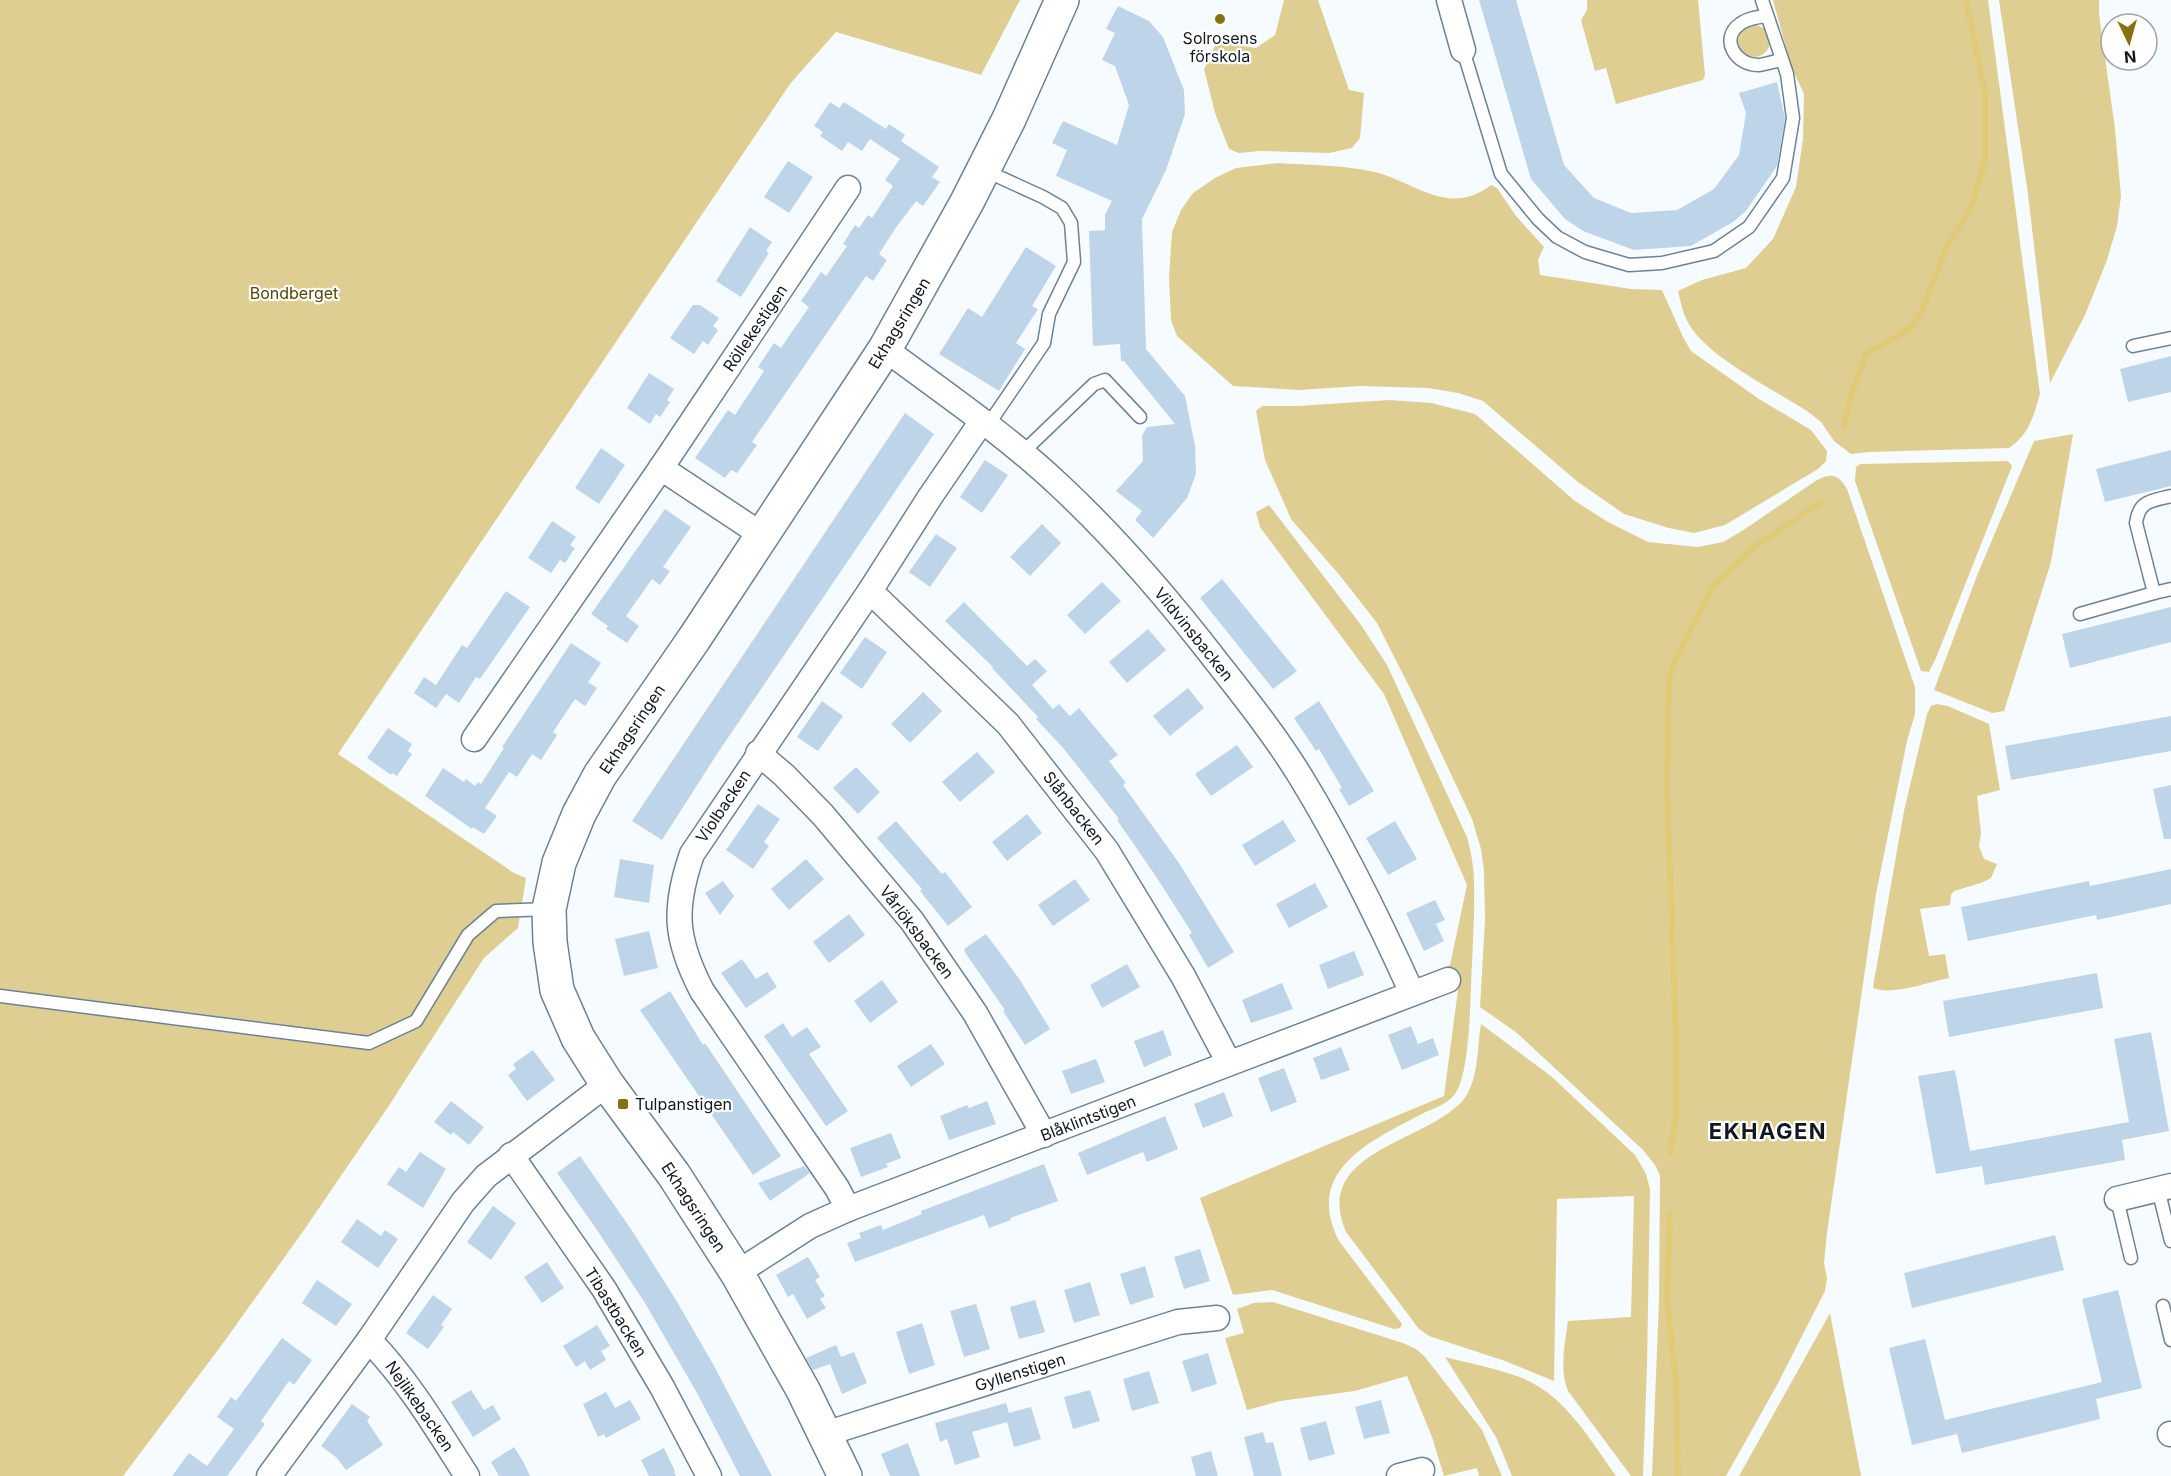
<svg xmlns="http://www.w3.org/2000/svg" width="2171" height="1476" font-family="Inter,sans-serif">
  <rect width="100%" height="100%" fill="#f6fbff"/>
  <g fill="#dfce91">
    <path d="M0,0H1020L981,75L836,32L790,84L338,754L514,873L526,878L518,928L484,958L388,1107L304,1230L221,1346L123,1476H0Z"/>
    <path d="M1284,0H1318L1349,90L1364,93L1360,138L1352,148L1329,153L1260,151L1239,153L1229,149L1215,113L1204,69L1216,44H1232L1256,48L1275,35Z"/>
    <path d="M1587,0H1698L1705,75L1703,80L1616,104L1606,68L1595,71L1581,20L1587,10Z"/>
    <path d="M1773,0H1988L2040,394C2034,415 2029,435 2009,448L1869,452L1851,454L1834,441L1821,422L1807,411C1774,390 1710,358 1690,326C1683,315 1681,303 1678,291L1702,280L1746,268L1773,239L1796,187L1803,139L1804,94L1791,66Z"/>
    <path d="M1999,0H2099V14L2115,129L2121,196L2117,226L2107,260L2085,315L2050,383L2028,194Z"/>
    <circle cx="1754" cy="41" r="16"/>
    <path d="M1278,163C1308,165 1340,165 1370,171C1413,179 1447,219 1491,185L1497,188L1516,216L1544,247L1538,260L1540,275L1631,289L1662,290L1683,337L1691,351L1759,399L1811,430L1827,451L1826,461L1818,469L1725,525L1694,533L1669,528L1624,514L1578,482L1483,401L1458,393L1428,388L1360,386L1299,390L1233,386L1177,336L1171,320L1169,278L1172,232L1181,210L1193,193L1215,178L1236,168Z"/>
    <path d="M1390,400L1431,403L1475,414L1575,501L1608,522L1648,542L1698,547L1723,542L1742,531L1817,480C1832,473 1838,474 1847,489L1915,687V714L1907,741L1876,894L1827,1233L1824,1263L1827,1278L1825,1291L1777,1385L1726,1476H1652L1659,1299L1660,1176L1655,1165L1643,1150L1517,1033L1480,1007L1485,920L1484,871L1481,849L1472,819L1420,708L1377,623L1341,577L1291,519L1265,460L1256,411L1262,406H1298Z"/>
    <path d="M2073,434L2051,562L2004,711L1992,713L1934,690L1978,573L2034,441Z"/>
    <path d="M2008,461L2012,466L1936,658L1929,672L1921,671L1855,481L1856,467L1860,464Z"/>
    <path d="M1269,505L1361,625L1387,665L1467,837C1471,852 1474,867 1474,882C1475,909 1473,937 1472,964C1470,994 1471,1072 1455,1094C1446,1106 1432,1108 1420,1115C1368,1142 1304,1172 1339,1241L1402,1324L1400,1328L1394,1329L1272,1290L1233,1295L1200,1198L1444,1096L1458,990L1447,966L1450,965L1467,885L1384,694L1260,527L1256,512Z"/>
    <path d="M1937,704L1948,706L1989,724L2000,790L1977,796L1981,833L1979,846L1984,859L1997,864L1991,878L1981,883L1954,891L1951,895L1950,905L1920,909L1929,956L1945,954L1949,978C1929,982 1891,996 1873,988L1874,981L1904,811L1927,714L1931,706Z"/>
    <path d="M1481,1024L1552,1077L1635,1155L1646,1174L1650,1189L1647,1366L1643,1476H1631L1568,1391C1559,1369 1565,1344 1568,1321L1631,1317L1634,1196L1557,1199L1554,1381L1505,1361L1429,1336L1419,1329L1346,1232C1311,1150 1428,1143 1464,1099C1479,1080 1477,1047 1481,1024Z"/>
    <path d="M1273,1302L1403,1343L1416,1349L1425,1357L1482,1430L1502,1476H1479L1477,1468L1444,1476L1432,1437L1407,1376L1355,1391L1280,1401L1247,1410L1225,1338L1244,1333L1237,1309L1254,1303Z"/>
    <path d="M1830,1313L1861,1476H1739Z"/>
    <path d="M1445,1357C1469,1363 1494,1368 1517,1376C1563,1392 1589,1438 1616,1476H1512L1496,1437Z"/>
  </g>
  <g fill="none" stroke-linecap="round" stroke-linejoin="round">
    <g stroke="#e0ca77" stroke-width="6">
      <path d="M1844,427L1852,393L1866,354L1912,327L1923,308L1947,246L1971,208L1985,161V92L1966,0"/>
      <path d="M1670,1153L1676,1116V1036L1667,789L1669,679L1676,658L1712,587L1752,549L1822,502"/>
      <path d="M1670,1213L1667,1299L1676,1382L1678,1476"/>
    </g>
  </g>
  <g fill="#bed5e9">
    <path d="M1479,0H1516L1564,165L1594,198L1631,213L1677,210L1714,189L1739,155L1746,113L1739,93L1777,82L1785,118L1777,166L1746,211L1733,222L1691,246L1634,250L1583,231L1565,219L1531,179Z"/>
    <path d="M1118,6L1149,21L1163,37L1184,90L1185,114L1166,170L1142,219L1146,349L1185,396L1196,451L1195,449L1196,474L1187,498L1153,538L1135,520L1142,511L1116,491L1143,461L1142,436L1147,427L1175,424L1124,361H1121L1120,344L1093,346L1089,231L1105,230V215L1112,201L1056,176L1067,150L1052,143L1063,121L1117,145L1129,105L1115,66L1102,60L1115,33L1106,29Z"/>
    <path d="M830,102L839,108L844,102L886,129L889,124L905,135L901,141L939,167L932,177L940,182L923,206L916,201L895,229L879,254L887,260L873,281L866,276L752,442L757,445L737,473L731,470L725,478L695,458L728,410L735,415L764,371L758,367L774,343L781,348L809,307L801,301L821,272L826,276L847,246L843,244L855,225L859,228L868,215L872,218L893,186L885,180L900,159L870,139L862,151L848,142L842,151L820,136L823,132L814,126Z"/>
    <path d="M788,161L813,177L789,213L764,197Z"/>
    <path d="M750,227L772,242L766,251L769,253L741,297L716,281Z"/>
    <path d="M1026,247L1056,266L1032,306L1038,309L1016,343L1025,349L999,391L939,354L968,308L982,317Z"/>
    <path d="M693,305H700L719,318L713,326L718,330L708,345L703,341L694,354L670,338Z"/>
    <path d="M2171,356V392L2128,402L2120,369Z"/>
    <path d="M649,373L674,389L667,400L670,402L660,417L656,414L650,424L627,408Z"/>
    <path d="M905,413L934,434L717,754L662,840L632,821Z"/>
    <path d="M601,448L625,465L599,504L575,488Z"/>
    <path d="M2171,450V486L2105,502L2096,469Z"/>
    <path d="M985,460L1008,475L982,513L960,497Z"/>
    <path d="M665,509L691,527L663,567L670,571L660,585L652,579L626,616L639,626L627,643L606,629L608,626L591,614Z"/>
    <path d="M552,521L576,537L570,545L575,548L565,563L560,560L551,573L528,558Z"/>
    <path d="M1042,524L1061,543L1030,576L1010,557Z"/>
    <path d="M936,534L957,548L930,587L909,572Z"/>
    <path d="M1222,579L1297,671L1273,689L1200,598Z"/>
    <path d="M1102,582L1121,601L1085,634L1067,615Z"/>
    <path d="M506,591L530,607L480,679L476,677L459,703L446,694L436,708L414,693L424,677L436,685L462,645L467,648Z"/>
    <path d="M964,602L1027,666L1035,659L1047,671L1032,685L1053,709L1059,704L1070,716L1079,708L1118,755L1109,761L1126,783L1123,785L1179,863L1234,952L1208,968L1189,935L1192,933L1157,878L1117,820L1119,819L1064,749L1036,719L1038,717L992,668L993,667L945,621Z"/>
    <path d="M2171,607V642L2070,668L2062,634Z"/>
    <path d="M1148,629L1166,650L1127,683L1109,662Z"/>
    <path d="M865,637L887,652L862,689L840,673Z"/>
    <path d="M571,643L601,663L588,682L597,688L585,706L575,699L553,732L557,735L541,760L532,754L517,777L509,772L485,808L497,816L484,834L473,827L472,829L425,796L443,768L464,782L466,779L475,786L478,782L481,784L504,748L502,747Z"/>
    <path d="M1188,688L1204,708L1170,736L1153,716Z"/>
    <path d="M923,692L942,711L910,743L891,724Z"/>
    <path d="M822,701L843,716L818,751L797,737Z"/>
    <path d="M1319,701L1374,791L1349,806L1339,789L1342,788L1319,749L1316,751L1294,718Z"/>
    <path d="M2171,716V751L2011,780L2005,746Z"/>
    <path d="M388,728L412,744L408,751L412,754L397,776L392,773L391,775L367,758Z"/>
    <path d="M1237,745L1253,767L1211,796L1195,774Z"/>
    <path d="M977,752L995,772L960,802L942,782Z"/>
    <path d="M856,767L880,792L858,814L833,788Z"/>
    <path d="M2171,785V839H2164L2153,789Z"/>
    <path d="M758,804L780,819L764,842L769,846L753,869L726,850Z"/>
    <path d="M1027,814L1042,833L1007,861L992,842Z"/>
    <path d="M1283,820L1296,841L1255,866L1242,845Z"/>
    <path d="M896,821L942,874L945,872L972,907L948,926L920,891L922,889L877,838Z"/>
    <path d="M1395,821L1417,859L1388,875L1366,838Z"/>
    <path d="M620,859L654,865L649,903L614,897Z"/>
    <path d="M806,859L824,879L789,910L771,889Z"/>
    <path d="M2171,869V904L2097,920L2096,915L1968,941L1961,907L2089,881L2090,886Z"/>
    <path d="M1075,879L1090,900L1053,926L1038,905Z"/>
    <path d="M723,881L734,896L720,915L705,893Z"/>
    <path d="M1315,883L1328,907L1289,928L1276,904Z"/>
    <path d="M1435,900L1445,920L1436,924L1444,941L1424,951L1406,913Z"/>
    <path d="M849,914L865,935L829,963L813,942Z"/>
    <path d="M649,931L658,968L624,976L615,939Z"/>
    <path d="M986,934L1020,980L1050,1029L1025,1045L1003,1011L1005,1010L966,954L964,949Z"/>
    <path d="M1354,951L1364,975L1328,989L1319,965Z"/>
    <path d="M742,959L756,979L767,972L777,987L746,1008L721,973Z"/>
    <path d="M1127,964L1140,987L1102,1008L1090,985Z"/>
    <path d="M2097,973L2103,1008L1949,1037L1943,1001Z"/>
    <path d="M882,980L898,1002L870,1023L854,1001Z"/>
    <path d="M1282,983L1293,1009L1251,1023L1242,1000Z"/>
    <path d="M670,991L703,1045L705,1043L781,1156L753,1175L640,1010Z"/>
    <path d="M783,1023L792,1037L807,1027L821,1047L809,1054L848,1111L826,1126L764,1036Z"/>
    <path d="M1411,1026L1418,1044L1433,1038L1439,1055L1402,1070L1388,1035Z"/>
    <path d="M1163,1030L1172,1055L1144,1067L1134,1041Z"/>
    <path d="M2151,1032L2169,1131L2122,1140L2125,1160L1985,1185L1982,1166L1936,1174L1918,1076L1955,1070L1970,1151L2129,1122L2114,1039Z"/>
    <path d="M931,1044L945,1064L911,1087L897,1066Z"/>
    <path d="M1341,1047L1350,1070L1321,1080L1313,1058Z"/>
    <path d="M533,1050L555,1080L527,1101L508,1075L516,1069L513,1064Z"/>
    <path d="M1096,1059L1105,1082L1071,1094L1062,1071Z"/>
    <path d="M1284,1068L1297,1102L1271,1112L1258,1078Z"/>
    <path d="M1224,1092L1233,1116L1203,1128L1194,1104Z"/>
    <path d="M451,1101L484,1127L469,1145L453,1132L451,1135L434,1122Z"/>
    <path d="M987,1101L996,1124L949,1140L940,1116L967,1105L969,1108Z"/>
    <path d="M1165,1116L1178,1149L1147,1162L1143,1152L1087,1175L1078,1153Z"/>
    <path d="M891,1133L901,1158L886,1164L888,1167L861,1177L850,1148Z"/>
    <path d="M420,1152L446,1169L423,1208L387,1184L399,1167L406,1172Z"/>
    <path d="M580,1156L631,1229L676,1300L713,1364L772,1476H740L697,1393L645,1303L597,1230L557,1173Z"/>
    <path d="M1044,1164L1058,1201L1010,1218L1011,1220L989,1228L984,1215L855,1262L847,1243L861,1238L859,1233L881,1225L883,1230L922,1214L921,1211Z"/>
    <path d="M804,1166L810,1173L770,1201L758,1183Z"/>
    <path d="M493,1206L516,1223L491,1260L467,1242Z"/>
    <path d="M357,1219L381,1236L385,1230L398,1239L378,1268L341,1242Z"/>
    <path d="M2055,1235L2064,1270L1912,1308L1904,1273Z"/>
    <path d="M1200,1249L1210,1281L1184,1289L1174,1257Z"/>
    <path d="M808,1257L820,1277L815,1280L825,1296L820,1299L826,1308L807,1319L793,1294L788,1297L776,1275Z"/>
    <path d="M547,1262L564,1288L542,1303L524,1277Z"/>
    <path d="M1145,1266L1154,1297L1130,1305L1120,1274Z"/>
    <path d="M317,1280L352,1304L336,1326L302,1303Z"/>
    <path d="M1090,1282L1100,1315L1074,1323L1064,1290Z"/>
    <path d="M2118,1290L2142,1388L2096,1399L2100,1419L1962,1453L1957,1434L1912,1445L1889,1348L1925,1339L1945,1420L2102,1382L2082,1299Z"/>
    <path d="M433,1295L452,1309L441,1325L444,1327L428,1349L406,1333Z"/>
    <path d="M1035,1300L1045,1332L1019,1339L1010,1307Z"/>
    <path d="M976,1304L990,1349L964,1357L950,1311Z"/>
    <path d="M922,1323L935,1365L909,1374L896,1332Z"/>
    <path d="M597,1325L610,1346L601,1351L606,1360L590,1370L585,1361L576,1367L563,1346Z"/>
    <path d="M282,1338L312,1360L294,1385L289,1381L261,1421L265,1424L227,1476H172L189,1453L207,1466L234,1429L217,1417L231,1397L236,1401Z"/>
    <path d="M836,1345L841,1357L854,1352L867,1383L842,1394L830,1364L813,1370L806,1358Z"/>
    <path d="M1208,1353L1217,1384L1192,1392L1182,1361Z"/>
    <path d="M1149,1371L1159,1403L1132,1411L1123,1379Z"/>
    <path d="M471,1390L484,1410L493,1405L501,1419L473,1437L451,1402Z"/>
    <path d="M1090,1390L1100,1421L1073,1429L1064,1397Z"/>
    <path d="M606,1392L615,1408L630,1400L641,1419L606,1438L604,1434L598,1437L583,1404Z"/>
    <path d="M1381,1400L1390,1433L1364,1439L1355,1407Z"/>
    <path d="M1006,1403L1009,1413L1031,1407L1041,1439L1014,1447L1007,1422L972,1432L980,1457L955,1465L947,1439L940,1442L935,1423Z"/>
    <path d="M352,1404L370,1417L367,1421L383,1445L346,1470L337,1458L321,1446Z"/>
    <path d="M1326,1421L1335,1454L1309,1461L1300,1428Z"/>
    <path d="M1263,1432L1266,1443L1273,1442L1282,1476H1254L1244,1437Z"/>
    <path d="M908,1443L920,1476H890L881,1454Z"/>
    <path d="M514,1447L524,1463L530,1476H499L491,1462Z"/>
    <path d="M664,1448L675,1471L674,1472L676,1476H649L641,1460Z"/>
    <path d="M1211,1451L1218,1476H1196L1191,1457Z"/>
  </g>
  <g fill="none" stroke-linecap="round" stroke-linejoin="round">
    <defs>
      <g id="lane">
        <path d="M1767,16C1758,17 1748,18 1740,24C1719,39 1736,66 1759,65C1767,64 1775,61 1782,60"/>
        <path d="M1463,50L1501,174L1538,219L1557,237L1585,252L1629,265L1662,263L1714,251L1749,227L1783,178L1793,118L1787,74L1762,0"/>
        <path d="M986,171L1043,197L1062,208L1071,223L1074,262L1049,314L1044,343L988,425"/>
        <path d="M2133,346L2171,338"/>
        <path d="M1022,453L1094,384L1105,380L1140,417"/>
        <path d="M2171,496C2152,501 2139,500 2136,523L2154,593L2171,589"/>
        <path d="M2080,614L2154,593"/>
        <path d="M0,996L369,1043L416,1021L468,935L496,911L548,909"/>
        <path d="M2158,1189L2171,1241"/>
        <path d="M2117,1199L2131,1258"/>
        <path d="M2163,1306L2171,1340"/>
      </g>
      <g id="street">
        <path d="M1449,0L1463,50"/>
        <path d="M885,349C944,393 1006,435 1060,486C1118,540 1169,600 1217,662C1247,700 1277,738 1302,779C1344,848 1379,920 1412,993"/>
        <path d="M661,468L762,535"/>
        <path d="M870,591L1008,724L1107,851L1183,976L1229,1063"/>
        <path d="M474,739L661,468L848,188"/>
        <path d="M758,753L784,775L823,815L912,921L975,1013L1044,1135"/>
        <path d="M511,1155L604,1289L662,1387L709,1476"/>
        <path d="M2117,1199L2171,1186"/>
        <path d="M848,1209L837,1188L702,991C675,939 673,909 692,854L870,591L930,497L982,421"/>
        <path d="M737,1273L810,1226L848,1209L1448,980"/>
        <path d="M369,1340C408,1380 437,1429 467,1476"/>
        <path d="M825,1434L1178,1322L1217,1318"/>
        <path d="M2170,1434H2171"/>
        <path d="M269,1476L369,1340L463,1202L486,1176L607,1084"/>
        <path d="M1399,1476L1422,1470"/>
      </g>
      <path id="secondary" d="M845,1476L803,1390L737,1273L674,1175L607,1084L578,1038L557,990L550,942L549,909L559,863L579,814L600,775L694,639L885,349L967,202L1009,119L1062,0"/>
    </defs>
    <use href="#lane" stroke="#6d8295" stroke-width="15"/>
    <use href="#street" stroke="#6d8295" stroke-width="27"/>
    <use href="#secondary" stroke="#6d8295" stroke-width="36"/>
    <use href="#lane" stroke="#fff" stroke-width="12"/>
    <use href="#street" stroke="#fff" stroke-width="24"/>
    <use href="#secondary" stroke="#fff" stroke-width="33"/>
  </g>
  <g fill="#867010" stroke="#fff" stroke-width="2">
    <circle cx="1220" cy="19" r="6"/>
    <rect x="617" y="1098" width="12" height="12" rx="3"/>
  </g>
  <g text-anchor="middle" stroke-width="4.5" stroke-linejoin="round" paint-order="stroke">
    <g font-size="16" fill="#111920" stroke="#fff">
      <text x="1220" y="44">Solrosens<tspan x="1220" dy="18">förskola</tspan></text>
      <text x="635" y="1110" text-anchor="start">Tulpanstigen</text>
    </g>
    <g font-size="16" fill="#564702" stroke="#fff">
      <text x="294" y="299">Bondberget</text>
    </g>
    <g font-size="16" fill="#111920" stroke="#fff">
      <text transform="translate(899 323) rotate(-59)" y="6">Ekhagsringen</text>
      <text transform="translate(755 328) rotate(-56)" y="6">Röllekestigen</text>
      <text transform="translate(1194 634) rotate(51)" y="6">Vildvinsbacken</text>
      <text transform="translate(632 729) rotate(-56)" y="6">Ekhagsringen</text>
      <text transform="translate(723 806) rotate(-56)" y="6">Violbacken</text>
      <text transform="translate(1074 808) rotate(52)" y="6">Slånbacken</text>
      <text transform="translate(917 932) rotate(53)" y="6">Vårlöksbacken</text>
      <text transform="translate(1088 1118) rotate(-21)" y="6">Blåklintstigen</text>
      <text transform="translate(694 1207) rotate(57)" y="6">Ekhagsringen</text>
      <text transform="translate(616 1312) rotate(58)" y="6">Tibastbacken</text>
      <text transform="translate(1020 1372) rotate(-17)" y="6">Gyllenstigen</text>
      <text transform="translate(420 1406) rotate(55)" y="6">Nejlikebacken</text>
    </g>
    <g font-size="22" font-weight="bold" letter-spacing="1.5" fill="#111920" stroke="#fff">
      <text x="1768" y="1139">EKHAGEN</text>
    </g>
  </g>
  <g transform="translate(2129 42) rotate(175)"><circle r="28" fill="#ffffff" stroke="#a0a3a6" stroke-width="1.5"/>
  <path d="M0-4.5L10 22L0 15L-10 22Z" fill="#867010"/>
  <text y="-9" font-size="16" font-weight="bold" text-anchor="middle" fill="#111920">N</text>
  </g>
</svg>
